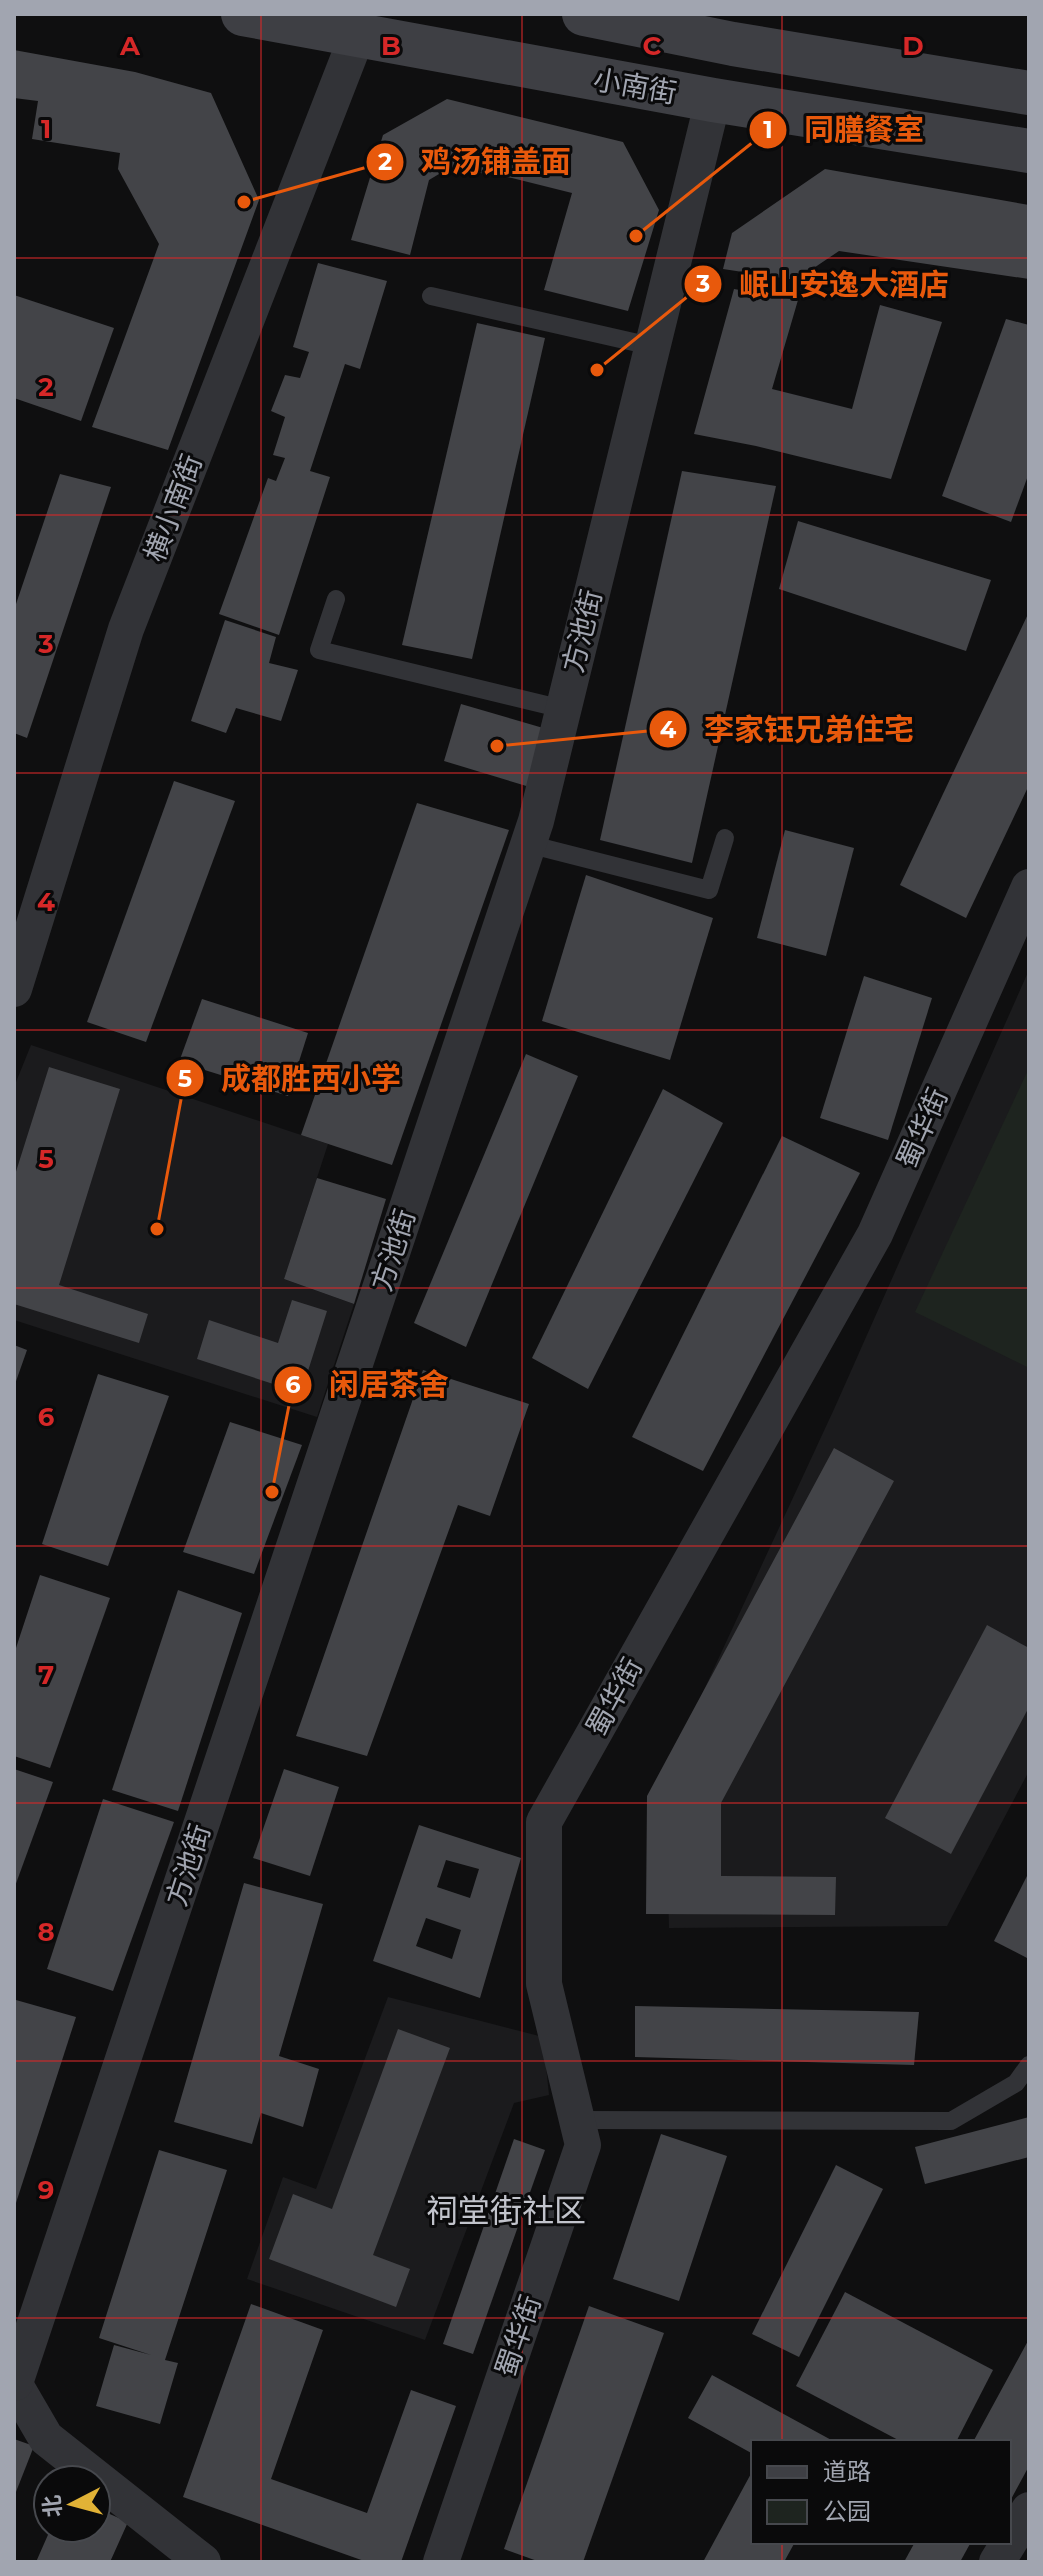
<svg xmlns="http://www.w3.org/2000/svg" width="1043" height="2576" font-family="Montserrat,'Noto Sans SC',sans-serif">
  <rect width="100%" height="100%" fill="#0f0f10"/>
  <g fill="#1b1b1d">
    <path d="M1029,970V1771L947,1926L669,1928L665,1774L835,1407Z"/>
    <path d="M31,1045L328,1144L284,1279L354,1304L317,1417L14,1320V1087Z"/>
    <path d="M388,1997L543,2037L549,2095L514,2103L425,2340L247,2279L283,2177L316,2189Z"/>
  </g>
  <path fill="#1e241f" d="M1029,1068V1368L915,1312Z"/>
  <g fill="#434448" fill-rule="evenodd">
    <path d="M14,50L135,72L211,93L259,200L168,450L92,427L159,244L118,169L120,153L32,139L38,101L14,98Z"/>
    <path d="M447,99L623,142L659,210L628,311L544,290L572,193L512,178L449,168L429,180L410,255L351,240L383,135Z"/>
    <path d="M825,169L1029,205V279L839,251L796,280L723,269L732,233Z"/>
    <path d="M318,263L387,281L360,369L345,364L310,471L330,477L279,635L219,614L268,478L276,481L285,458L273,455L285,417L271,411L285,375L300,378L309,352L293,347Z"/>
    <path d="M734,289L798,300L772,389L852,409L880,305L942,322L891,479L756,446L694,434Z"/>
    <path d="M14,295L114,328L81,421L14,398Z"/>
    <path d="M1006,319L1029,325V473L1011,522L942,496Z"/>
    <path d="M477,323L545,338L472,659L402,645Z"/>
    <path d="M682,471L776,486L692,863L600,840Z"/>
    <path d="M60,474L111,487L27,738L14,733V610Z"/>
    <path d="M798,521L991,580L966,651L779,589Z"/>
    <path d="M1029,612V785L966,918L900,885Z"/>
    <path d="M225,620L276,637L269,663L298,670L281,721L236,708L226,733L191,721Z"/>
    <path d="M461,704L550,730L533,788L444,761Z"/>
    <path d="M174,781L235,801L146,1042L87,1022Z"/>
    <path d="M417,803L509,830L392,1165L301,1135Z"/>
    <path d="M785,830L854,848L826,956L757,938Z"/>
    <path d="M586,875L713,918L670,1060L542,1021Z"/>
    <path d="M864,976L932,998L888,1140L820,1118Z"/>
    <path d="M202,999L308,1033L288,1096L179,1062Z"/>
    <path d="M526,1054L578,1076L466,1347L414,1323Z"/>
    <path d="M49,1067L120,1089L59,1285L148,1314L139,1343L14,1304V1178Z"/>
    <path d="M663,1089L723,1123L588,1389L532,1358Z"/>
    <path d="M782,1136L860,1173L703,1471L632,1437Z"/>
    <path d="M317,1178L386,1199L354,1304L284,1279Z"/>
    <path d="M292,1300L327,1311L301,1393L197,1359L209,1320L278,1343Z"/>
    <path d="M14,1345L27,1350L14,1387Z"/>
    <path d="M423,1370L529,1404L490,1516L458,1505L367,1756L296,1736Z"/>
    <path d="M98,1374L169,1396L108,1566L42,1544Z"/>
    <path d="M230,1422L302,1445L254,1574L183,1552Z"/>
    <path d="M834,1448L894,1481L721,1803V1876L836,1877L835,1915L646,1914L647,1796Z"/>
    <path d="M40,1575L110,1598L50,1768L14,1756V1654Z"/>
    <path d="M178,1590L242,1613L178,1811L112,1790Z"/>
    <path d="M987,1625L1029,1648V1707L951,1854L885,1818Z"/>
    <path d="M14,1769L53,1782L14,1889Z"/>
    <path d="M284,1769L339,1787L310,1876L253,1858Z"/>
    <path d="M103,1799L174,1822L113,1991L47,1969Z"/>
    <path d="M419,1825L521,1858L480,1998L373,1961ZM446,1860L479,1869L470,1898L437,1887ZM426,1918L461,1930L452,1959L416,1946Z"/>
    <path d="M1029,1872V1959L994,1941Z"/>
    <path d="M244,1883L323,1904L279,2056L319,2069L303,2127L261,2113L252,2144L174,2122Z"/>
    <path d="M16,2000L76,2017L15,2206L14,2006Z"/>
    <path d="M635,2006L919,2012L914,2065L635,2057Z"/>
    <path d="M398,2029L450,2048L373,2255L410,2269L396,2307L269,2259L293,2194L332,2209Z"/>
    <path d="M1029,2117V2157L925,2184L915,2147Z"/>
    <path d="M661,2134L727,2156L679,2301L613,2279Z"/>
    <path d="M514,2139L545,2150L473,2354L443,2344Z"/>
    <path d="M159,2150L227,2170L165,2360L178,2363L160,2424L96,2406L114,2345L151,2355L99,2338Z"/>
    <path d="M836,2165L883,2189L799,2357L752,2334Z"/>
    <path d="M845,2292L993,2370L956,2442H902L796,2386Z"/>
    <path d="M251,2304L323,2330L271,2479L367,2513L411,2390L456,2406L401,2562H367L183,2497Z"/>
    <path d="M589,2306L664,2333L583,2562H540L504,2549Z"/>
    <path d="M1029,2339V2466L1009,2503V2442H973Z"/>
    <path d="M712,2375L835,2442H753V2454L688,2418Z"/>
    <path d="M14,2439L34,2446L14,2497Z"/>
    <path d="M753,2470V2542H795L784,2562H703Z"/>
    <path d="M96,2508L128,2522L110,2562H36L51,2528H96Z"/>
    <path d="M915,2542H971L960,2562H904Z"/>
  </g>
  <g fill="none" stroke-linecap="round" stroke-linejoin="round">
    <g stroke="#323337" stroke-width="18">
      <path d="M431,296L651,346"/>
      <path d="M336,599L319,650L563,709"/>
      <path d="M528,844L709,890L725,838"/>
      <path d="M577,2120L951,2121L1016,2083L1029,2065"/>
    </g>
    <g stroke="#323337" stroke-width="36">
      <path d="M14,989L126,629L357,36"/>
      <path d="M14,2383L46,2438L203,2562"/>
      <path d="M15,2383L536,821L713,100"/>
      <path d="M441,2562L583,2145L544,1984V1822L875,1234L1029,887"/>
      <path d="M997,2562L1029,2510"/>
    </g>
    <g stroke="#3e3f44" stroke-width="44">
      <path d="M243,14L713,100L1029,151"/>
      <path d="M584,14L733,44L1029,93"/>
    </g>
  </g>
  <path fill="none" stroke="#d62828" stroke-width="2" stroke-opacity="0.55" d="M261,14V2562M522,14V2562M782,14V2442M14,258H1029M14,515H1029M14,773H1029M14,1030H1029M14,1288H1029M14,1546H1029M14,1803H1029M14,2061H1029M14,2318H1029M782,2542V2562"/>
  <g text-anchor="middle" stroke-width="6" stroke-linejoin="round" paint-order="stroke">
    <g font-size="28" fill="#a1a5b0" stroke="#0a0a0b">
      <text transform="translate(635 86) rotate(10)" y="10">小南街</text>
      <text transform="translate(173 508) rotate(-69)" y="10">横小南街</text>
      <text transform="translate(582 631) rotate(-76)" y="10">方池街</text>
      <text transform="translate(922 1128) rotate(-66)" y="10">蜀华街</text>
      <text transform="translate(393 1250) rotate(-72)" y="10">方池街</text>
      <text transform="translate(614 1697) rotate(-61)" y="10">蜀华街</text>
      <text transform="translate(188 1865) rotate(-72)" y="10">方池街</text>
      <text transform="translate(518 2336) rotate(-71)" y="10">蜀华街</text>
    </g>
    <g font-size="32" fill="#c2c4cc" stroke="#0a0a0b">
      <text x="506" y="2222">祠堂街社区</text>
    </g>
  </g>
  <g font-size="26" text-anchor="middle" font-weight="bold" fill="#d62828" stroke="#0a0a0b" stroke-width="6" stroke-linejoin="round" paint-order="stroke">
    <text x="130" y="55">A</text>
    <text x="391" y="55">B</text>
    <text x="652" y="55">C</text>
    <text x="913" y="55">D</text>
    <text x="46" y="138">1</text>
    <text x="46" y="396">2</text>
    <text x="46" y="653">3</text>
    <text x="46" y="911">4</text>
    <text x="46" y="1168">5</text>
    <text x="46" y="1426">6</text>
    <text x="46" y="1684">7</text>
    <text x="46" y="1941">8</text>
    <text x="46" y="2199">9</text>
  </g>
  <path fill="none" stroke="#e8590c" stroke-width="3" d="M636 236L768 130M244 202L385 162M597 370L703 284M497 746L668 729M157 1229L185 1078M272 1492L293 1385"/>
  <g fill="#e8590c" stroke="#0a0a0b" stroke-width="3">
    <circle cx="636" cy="236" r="8"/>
    <circle cx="244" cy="202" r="8"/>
    <circle cx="597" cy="370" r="8"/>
    <circle cx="497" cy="746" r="8"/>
    <circle cx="157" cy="1229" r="8"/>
    <circle cx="272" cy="1492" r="8"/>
    <circle cx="768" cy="130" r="20"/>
    <circle cx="385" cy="162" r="20"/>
    <circle cx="703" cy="284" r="20"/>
    <circle cx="668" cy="729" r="20"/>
    <circle cx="185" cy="1078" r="20"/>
    <circle cx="293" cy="1385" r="20"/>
  </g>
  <g font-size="24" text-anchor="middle" font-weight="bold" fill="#fff">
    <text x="768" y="138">1</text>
    <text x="385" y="170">2</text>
    <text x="703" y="292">3</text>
    <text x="668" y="738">4</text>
    <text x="185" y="1087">5</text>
    <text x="293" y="1393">6</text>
  </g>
  <g font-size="30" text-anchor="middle" font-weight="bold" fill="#e8590c" stroke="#0a0a0b" stroke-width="6" stroke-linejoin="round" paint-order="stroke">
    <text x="864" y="140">同膳餐室</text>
    <text x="496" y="172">鸡汤铺盖面</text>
    <text x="844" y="295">岷山安逸大酒店</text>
    <text x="809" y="740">李家钰兄弟住宅</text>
    <text x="311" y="1089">成都胜西小学</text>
    <text x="389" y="1395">闲居茶舍</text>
  </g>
  <rect width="1043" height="2576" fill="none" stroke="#a1a5b0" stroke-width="32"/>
  <rect x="751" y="2440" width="260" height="104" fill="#0a0a0b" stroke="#46484d" stroke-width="2"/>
  <rect x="767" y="2466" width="40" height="12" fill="#3e3f44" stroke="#46484d" stroke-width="2"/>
  <text x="823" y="2480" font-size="24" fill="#a1a5b0">道路</text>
  <rect x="767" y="2500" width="40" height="24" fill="#1e241f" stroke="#46484d" stroke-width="2"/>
  <text x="823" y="2520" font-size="24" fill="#a1a5b0">公园</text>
  <g transform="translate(72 2504) rotate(264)"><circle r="38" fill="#0a0a0b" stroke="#46484d" stroke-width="2"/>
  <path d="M0-6L14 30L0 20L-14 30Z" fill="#e1b236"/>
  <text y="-12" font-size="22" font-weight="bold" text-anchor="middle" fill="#a1a5b0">北</text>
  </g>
</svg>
